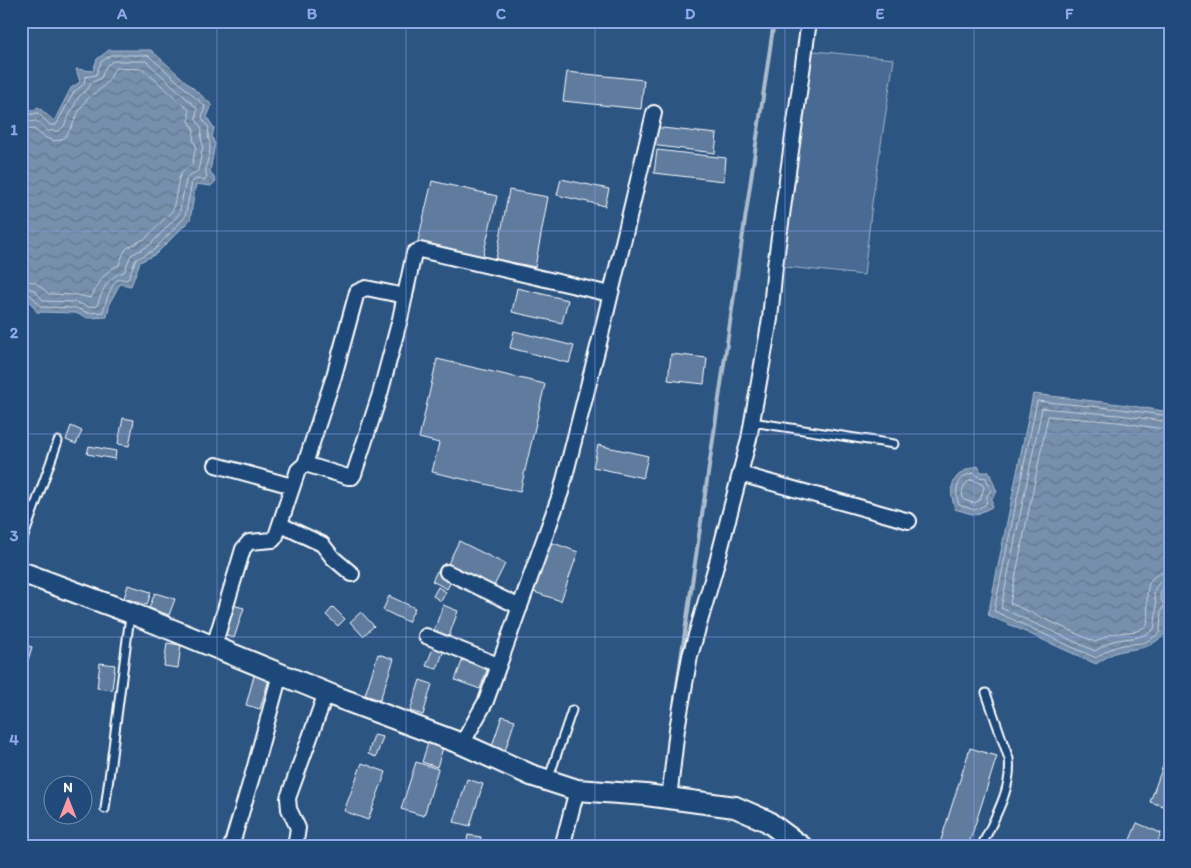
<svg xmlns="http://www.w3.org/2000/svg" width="1191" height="868" font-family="Itim,sans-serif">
  <defs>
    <pattern id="water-waves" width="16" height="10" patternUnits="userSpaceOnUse" patternTransform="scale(1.25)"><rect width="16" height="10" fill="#748fad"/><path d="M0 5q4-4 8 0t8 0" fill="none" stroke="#66788b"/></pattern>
  </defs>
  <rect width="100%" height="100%" fill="#2c5582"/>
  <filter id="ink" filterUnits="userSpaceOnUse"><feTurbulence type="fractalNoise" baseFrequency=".02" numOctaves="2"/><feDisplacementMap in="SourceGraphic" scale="10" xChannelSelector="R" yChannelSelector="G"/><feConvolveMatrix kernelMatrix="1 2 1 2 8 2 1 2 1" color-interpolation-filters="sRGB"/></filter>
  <g filter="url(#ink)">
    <path fill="#486b92" stroke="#a4b5c8" d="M805,50L894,59L872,203L864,275L777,266Z"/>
    <g fill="url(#water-waves)" stroke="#acbcce">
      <path d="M109,50H151L212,105L207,117L214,128L212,137L215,144L210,171L216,181L211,186L196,184L190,220L156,254L140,262L131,286L120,284L110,302L107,317L88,318L75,313L37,312L28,299L21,297V110H33L38,107L54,121L71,88L80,82L76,69L93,71L97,59Z"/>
      <path d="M1033,394L1120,404L1170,412V591H1166L1164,596L1170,608L1166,611V633C1147,651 1141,647 1118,652C1110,654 1103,660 1096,664L988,615Z"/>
      <path d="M978,466L981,472H989L997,492L992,498V507L975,515L955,509C947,485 953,472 978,466Z"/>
    </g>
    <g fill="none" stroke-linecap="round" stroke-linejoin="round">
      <g stroke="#c7d2de" stroke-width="1">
        <path d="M21,116L38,113L50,125H56L74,92L84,84L85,77L96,75L101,62L111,55H148L205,106L202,118L209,128C207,137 209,137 210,145C211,157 203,165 207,178L205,180L196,179L192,182L185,217L154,250L136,259L128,279C125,280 123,279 120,279C111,281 105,305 103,312L88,313L76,308L41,307L31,295L21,292"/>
        <path d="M21,122L37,121L48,131H59L64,126L79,96L88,89L91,83L101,78L106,66L113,61H146L197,108L196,119L202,129L201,138L203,146L198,171L190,175L186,180L179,214L150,245L131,255L124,272C107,277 103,289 97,306L89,307L75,302L44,301L34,290L21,286"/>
        <path d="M21,130L34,129C70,160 69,121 85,102C91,94 102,90 108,81C112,77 111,72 116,68L143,69L189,110V120L194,131L193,139L196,146L192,165L183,171L179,178L173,210L146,238L127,248L123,254L119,265C104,271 98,284 91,298L77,295L49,294L36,283L21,279"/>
        <path d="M1170,416L1120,409L1037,401L994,611L1096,658C1101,655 1107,650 1113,648C1133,640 1141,650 1160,632L1161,611L1164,606L1160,595L1163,588L1170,586"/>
        <path d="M1170,422L1119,415L1042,408L1001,608L1095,651C1101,648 1107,643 1113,641C1128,637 1142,640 1154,629C1155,624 1157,609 1156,605C1155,594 1150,593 1160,582L1170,580"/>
        <path d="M1170,430L1118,422L1048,416L1010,603L1095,642L1111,634L1137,631L1147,626C1151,606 1136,573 1170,572"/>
        <path d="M973,473L979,477L986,478L991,490L987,496L986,504L975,510L959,505C954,491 957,476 973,473Z"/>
        <path d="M971,480L982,484L984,488L980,500L974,503L964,500C960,492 963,484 971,480Z"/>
      </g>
      <path stroke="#acbcce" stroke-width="4" d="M674,707L774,21"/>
    </g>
    <g fill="#5e7c9f" stroke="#fff">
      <path d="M567,72L644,80L641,109L563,101Z"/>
      <path d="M653,127L717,134L715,153L651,145Z"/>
      <path d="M657,150L726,158L724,181L654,173Z"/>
      <path d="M561,179L609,189L605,206L557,195Z"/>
      <path d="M432,181L497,196L482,260L417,245Z"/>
      <path d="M509,190L548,197L535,267L496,259Z"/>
      <path d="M517,288L568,300L562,323L512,312Z"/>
      <path d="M514,331L574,346L569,363L510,348Z"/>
      <path d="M671,354L707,358L704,384L668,380Z"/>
      <path d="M437,359L545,384L520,492L432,472L439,443L419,438Z"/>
      <path d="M123,418L134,420L129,446L118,444Z"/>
      <path d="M71,426L82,431L76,444L66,440Z"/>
      <path d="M598,445L648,456L643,478L593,467Z"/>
      <path d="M89,446L116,451L115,459L87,454Z"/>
      <path d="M459,541L505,564L492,590L446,568Z"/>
      <path d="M548,541L578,552L561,601L531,591Z"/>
      <path d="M437,571L453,578L447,589L432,581Z"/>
      <path d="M128,585L151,592L147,605L124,598Z"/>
      <path d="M438,587L446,592L441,601L433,596Z"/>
      <path d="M155,593L175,599L169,615L149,608Z"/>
      <path d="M389,596L415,608L408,622L383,610Z"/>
      <path d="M229,604L244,608L234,638L220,634Z"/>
      <path d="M443,605L458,611L449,636L434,631Z"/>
      <path d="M333,607L345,619L338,626L326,615Z"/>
      <path d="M361,612L374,626L363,636L350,622Z"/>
      <path d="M167,643L181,645L178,668L164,666Z"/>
      <path d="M435,643L445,647L437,669L426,666Z"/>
      <path d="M21,644L32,647L28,660L21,658Z"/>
      <path d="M378,654L394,659L380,700L365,695Z"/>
      <path d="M464,656L489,665L480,689L455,680Z"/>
      <path d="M100,663L115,665L112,690L97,688Z"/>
      <path d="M255,672L270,676L260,709L246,705Z"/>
      <path d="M420,680L432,684L423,715L410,711Z"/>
      <path d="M502,716L515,720L505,751L492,746Z"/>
      <path d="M374,735L383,737L376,757L368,754Z"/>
      <path d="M428,743L443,748L437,767L422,762Z"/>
      <path d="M970,748L997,756L968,847H952L940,843Z"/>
      <path d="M416,762L438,769L424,816L401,809Z"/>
      <path d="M362,763L386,772L368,820L344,811Z"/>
      <path d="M1163,766L1170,768V808L1150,802Z"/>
      <path d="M21,773L28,774L25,792H21Z"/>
      <path d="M467,779L483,784L470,826L454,822Z"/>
      <path d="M1137,823L1161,833L1156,847H1127Z"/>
      <path d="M468,835L481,837L479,847H466Z"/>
    </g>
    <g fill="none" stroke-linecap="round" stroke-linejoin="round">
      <defs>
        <g id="lane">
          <path d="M752,422L894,444"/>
          <path d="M21,545L58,441"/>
          <path d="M548,780L572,710"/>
          <path d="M105,809L130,616"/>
          <path d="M981,847C993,821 1013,788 1009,759L986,693"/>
        </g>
        <g id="street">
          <path d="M305,464L334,376L357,292L366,288L405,296"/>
          <path d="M216,465L292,486"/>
          <path d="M740,474L909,521"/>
          <path d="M281,525L322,544L333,558L352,574"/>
          <path d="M447,572L520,607"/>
          <path d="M426,636L498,665"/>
          <path d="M214,646L243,549L249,542L273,540L276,536L298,470L305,464L348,477H352L354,474L380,394L400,319L414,253L420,250L610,294"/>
          <path d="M462,744L486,701L561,492L600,339L654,113"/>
          <path d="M669,799L677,729L690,656L716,566L749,439L770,319L775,266L809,21"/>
          <path d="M231,847L254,770L280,674"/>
          <path d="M295,847L298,828L289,809L288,798L326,693"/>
          <path d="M562,847L577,790"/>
        </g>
        <path id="secondary" d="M21,572L131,613L334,696L462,744L531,775L577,790L646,795L735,807L767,821L802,847"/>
      </defs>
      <use href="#lane" stroke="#fff" stroke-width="11"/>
      <use href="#street" stroke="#fff" stroke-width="18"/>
      <use href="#secondary" stroke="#fff" stroke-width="24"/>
      <use href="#lane" stroke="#1f4a7a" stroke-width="7"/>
      <use href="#street" stroke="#1f4a7a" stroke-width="14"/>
      <use href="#secondary" stroke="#1f4a7a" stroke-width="20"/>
    </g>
  </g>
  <path fill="none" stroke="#8ea6ec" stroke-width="1" stroke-opacity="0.55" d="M217,21V847M406,21V847M595,21V847M785,21V847M974,21V847M21,231H1170M21,434H1170M21,637H1170"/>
  <rect width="1191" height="868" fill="none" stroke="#1f4a7a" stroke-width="55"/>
  <g transform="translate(68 800)"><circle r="24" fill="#1f4a7a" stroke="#7992af"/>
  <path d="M0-4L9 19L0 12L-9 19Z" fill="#ff9aa2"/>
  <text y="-8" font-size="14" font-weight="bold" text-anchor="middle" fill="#ffffff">N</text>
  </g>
  <rect x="28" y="28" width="1136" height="812" fill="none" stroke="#8ea6ec" stroke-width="2"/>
  <g font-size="16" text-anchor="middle" font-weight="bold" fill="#8ea6ec">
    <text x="122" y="19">A</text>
    <text x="312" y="19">B</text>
    <text x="501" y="19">C</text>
    <text x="690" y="19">D</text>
    <text x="880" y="19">E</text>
    <text x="1069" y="19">F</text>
    <text x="14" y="135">1</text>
    <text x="14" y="338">2</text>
    <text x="14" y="541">3</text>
    <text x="14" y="745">4</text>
  </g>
</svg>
